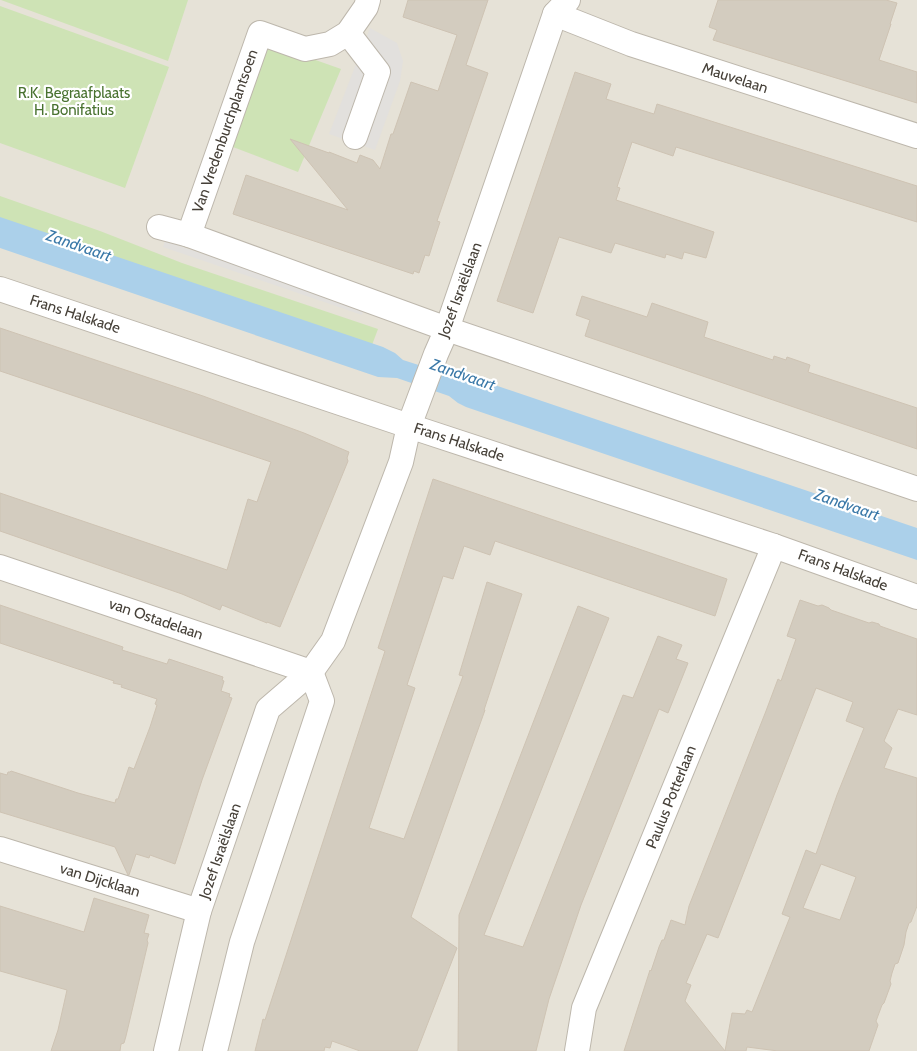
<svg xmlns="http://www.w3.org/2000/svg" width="917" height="1051" font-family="Cabin,sans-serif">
  <rect width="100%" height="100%" fill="#f3f0e9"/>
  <rect fill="#e6e2d7" x="0" y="0" width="917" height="1051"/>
  <g fill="#cee3b5">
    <path d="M1,0H188L168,61Z"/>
    <path d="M0,6L169,67L125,188L0,143Z"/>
    <path d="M276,46L341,69L298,172L233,147L265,50Z"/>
    <path d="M0,196L100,231L182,263L378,329L372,345L0,219Z"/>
  </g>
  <g fill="#e2e0dd">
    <path d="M370,28L397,43L403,61L400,81L375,150L329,134Z"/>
    <path d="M165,241L364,309L362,315L163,247Z"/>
  </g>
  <path fill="#abd0ea" d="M0,217L383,347L395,353L403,360L456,377H465L477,379L917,528V560L466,407L458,403L449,396L397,378L378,377L0,248Z"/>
  <g fill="#d3ccbf" stroke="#cec3b3" fill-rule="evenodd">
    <path d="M408,0H488L466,65L488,73L437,221L440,222L434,240L429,256L425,255L419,273L414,271L413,274L233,214L246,175L348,210L290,139L329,153V152L357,163L360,155L373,160L380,169L391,134H393L411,82L438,91L457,35L403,17Z"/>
    <path d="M718,0H886L897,3L890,24H891L879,60L917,72V103L713,40L717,30L709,27Z"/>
    <path d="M575,72L611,84L606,99L654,114L657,104L917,186V222L676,147L673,156L632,142L617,187L620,188L616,200L714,232L706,258L684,252L682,259L666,254L665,258L615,243L611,253L559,237L533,313L497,301Z"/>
    <path d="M582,296L647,317L652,303L708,322L704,337L773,360L774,356L786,360L787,357L810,365L808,372L917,408V449L585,336L590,320L576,315Z"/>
    <path d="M0,328L203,396L304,433L349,452L347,458L348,461L280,627L267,622V623L222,605L220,610L182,594L0,531V493L227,570L248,499L257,502L271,462L0,371Z"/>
    <path d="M433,479L727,579L715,616L495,541L490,555L464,546L453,579L443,576L407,685L415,688L369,828L404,839L463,676L459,675L487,582L522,594L484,710H485L411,917L457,948L417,1051H360L332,1041L330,1048L325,1047L324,1051H255L263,1019L265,1020L385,651L378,648Z"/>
    <path d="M800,600L818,606L822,605L829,608L831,610L869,623L872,622L879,624L880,626L917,639V715L898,709L884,741L892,748L884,768L917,778V906L911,922L909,923L906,932L904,945L898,963L895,964L892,973L890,981L891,984L884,1003L882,1005L876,1021L878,1025L869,1051H778L747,1047L746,1051H624L650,970L651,971L659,947L662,940H664L671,920L685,925L689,906L766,711L778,679L781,681L796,639L787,636ZM816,688L853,702L846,721L864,728L837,795L816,854L806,850L782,914L790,917L752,1012L747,1010L745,1014L732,1013L725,1051L685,1001L691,985L686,983L707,934L718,938ZM821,864L856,877L840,920L803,908Z"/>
    <path d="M0,605L123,647L122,650L167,664L169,659L223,677L222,680L224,681L221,691L230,694L229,697L232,698L202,780L175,864L150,855L149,858L136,854L129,875H128L115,847L0,812V773L7,775L8,772H10L11,771L78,793L115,803L116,799H118L129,767L134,769L150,727L157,705L155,704L157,699L121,687L122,685L113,683L114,681L0,643Z"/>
    <path d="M578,606L609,618L484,935L523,947L623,695L633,698L658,636L682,645L676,659L688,663L668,713L659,709L581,905L549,999L536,1051H458L459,915Z"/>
    <path d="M94,898L149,915L144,933L149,934L147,940L148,943L126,1036L124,1043L121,1044L120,1051H51L58,1030L67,990L0,971V906L84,932Z"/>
  </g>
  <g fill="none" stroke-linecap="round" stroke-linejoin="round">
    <defs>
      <g id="minor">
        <path d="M555,14L631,44L917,136"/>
        <path d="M348,33L378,72L355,137"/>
        <path d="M159,227L189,235L447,329L917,489"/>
        <path d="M189,235L260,33L305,49L330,44L348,33L366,7L368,0"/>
        <path d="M0,289L409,426L774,546L917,597"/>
        <path d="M0,567L311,672"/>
        <path d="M0,849L199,911"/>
        <path d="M166,1051L199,911L268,709L311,672L333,641L401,462L409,426L436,354L447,329L555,14L568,0"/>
        <path d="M215,1051L242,942L322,701L311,672"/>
        <path d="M577,1051L584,1008L774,546"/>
      </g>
    </defs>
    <use href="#minor" stroke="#bdb7ac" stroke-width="26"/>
    <use href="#minor" stroke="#fff" stroke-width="24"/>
  </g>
  <g text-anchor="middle" stroke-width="4.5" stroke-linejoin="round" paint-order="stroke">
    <g font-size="15" fill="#464038" stroke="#fff">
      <text transform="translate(735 78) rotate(18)" y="5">Mauvelaan</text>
      <text transform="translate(225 131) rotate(-71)" y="5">Van Vredenburchplantsoen</text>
      <text transform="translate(460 290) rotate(-70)" y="5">Jozef Israëlslaan</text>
      <text transform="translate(75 314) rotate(18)" y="5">Frans Halskade</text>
      <text transform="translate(459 442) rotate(18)" y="5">Frans Halskade</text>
      <text transform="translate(843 570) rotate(20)" y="5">Frans Halskade</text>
      <text transform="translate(156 619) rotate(19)" y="5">van Ostadelaan</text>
      <text transform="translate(671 797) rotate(-68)" y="5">Paulus Potterlaan</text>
      <text transform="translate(220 851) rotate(-71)" y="5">Jozef Israëlslaan</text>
      <text transform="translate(100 880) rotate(17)" y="5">van Dijcklaan</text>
    </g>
    <g font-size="15" fill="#497230" stroke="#fff">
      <text x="74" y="98">R.K. Begraafplaats<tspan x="74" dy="17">H. Bonifatius</tspan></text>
    </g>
    <g font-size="16" font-style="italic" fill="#3b79a8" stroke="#fff">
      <text transform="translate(79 245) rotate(19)" y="6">Zandvaart</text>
      <text transform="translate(463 374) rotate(19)" y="6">Zandvaart</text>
      <text transform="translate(847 504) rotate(19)" y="6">Zandvaart</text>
    </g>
  </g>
</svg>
